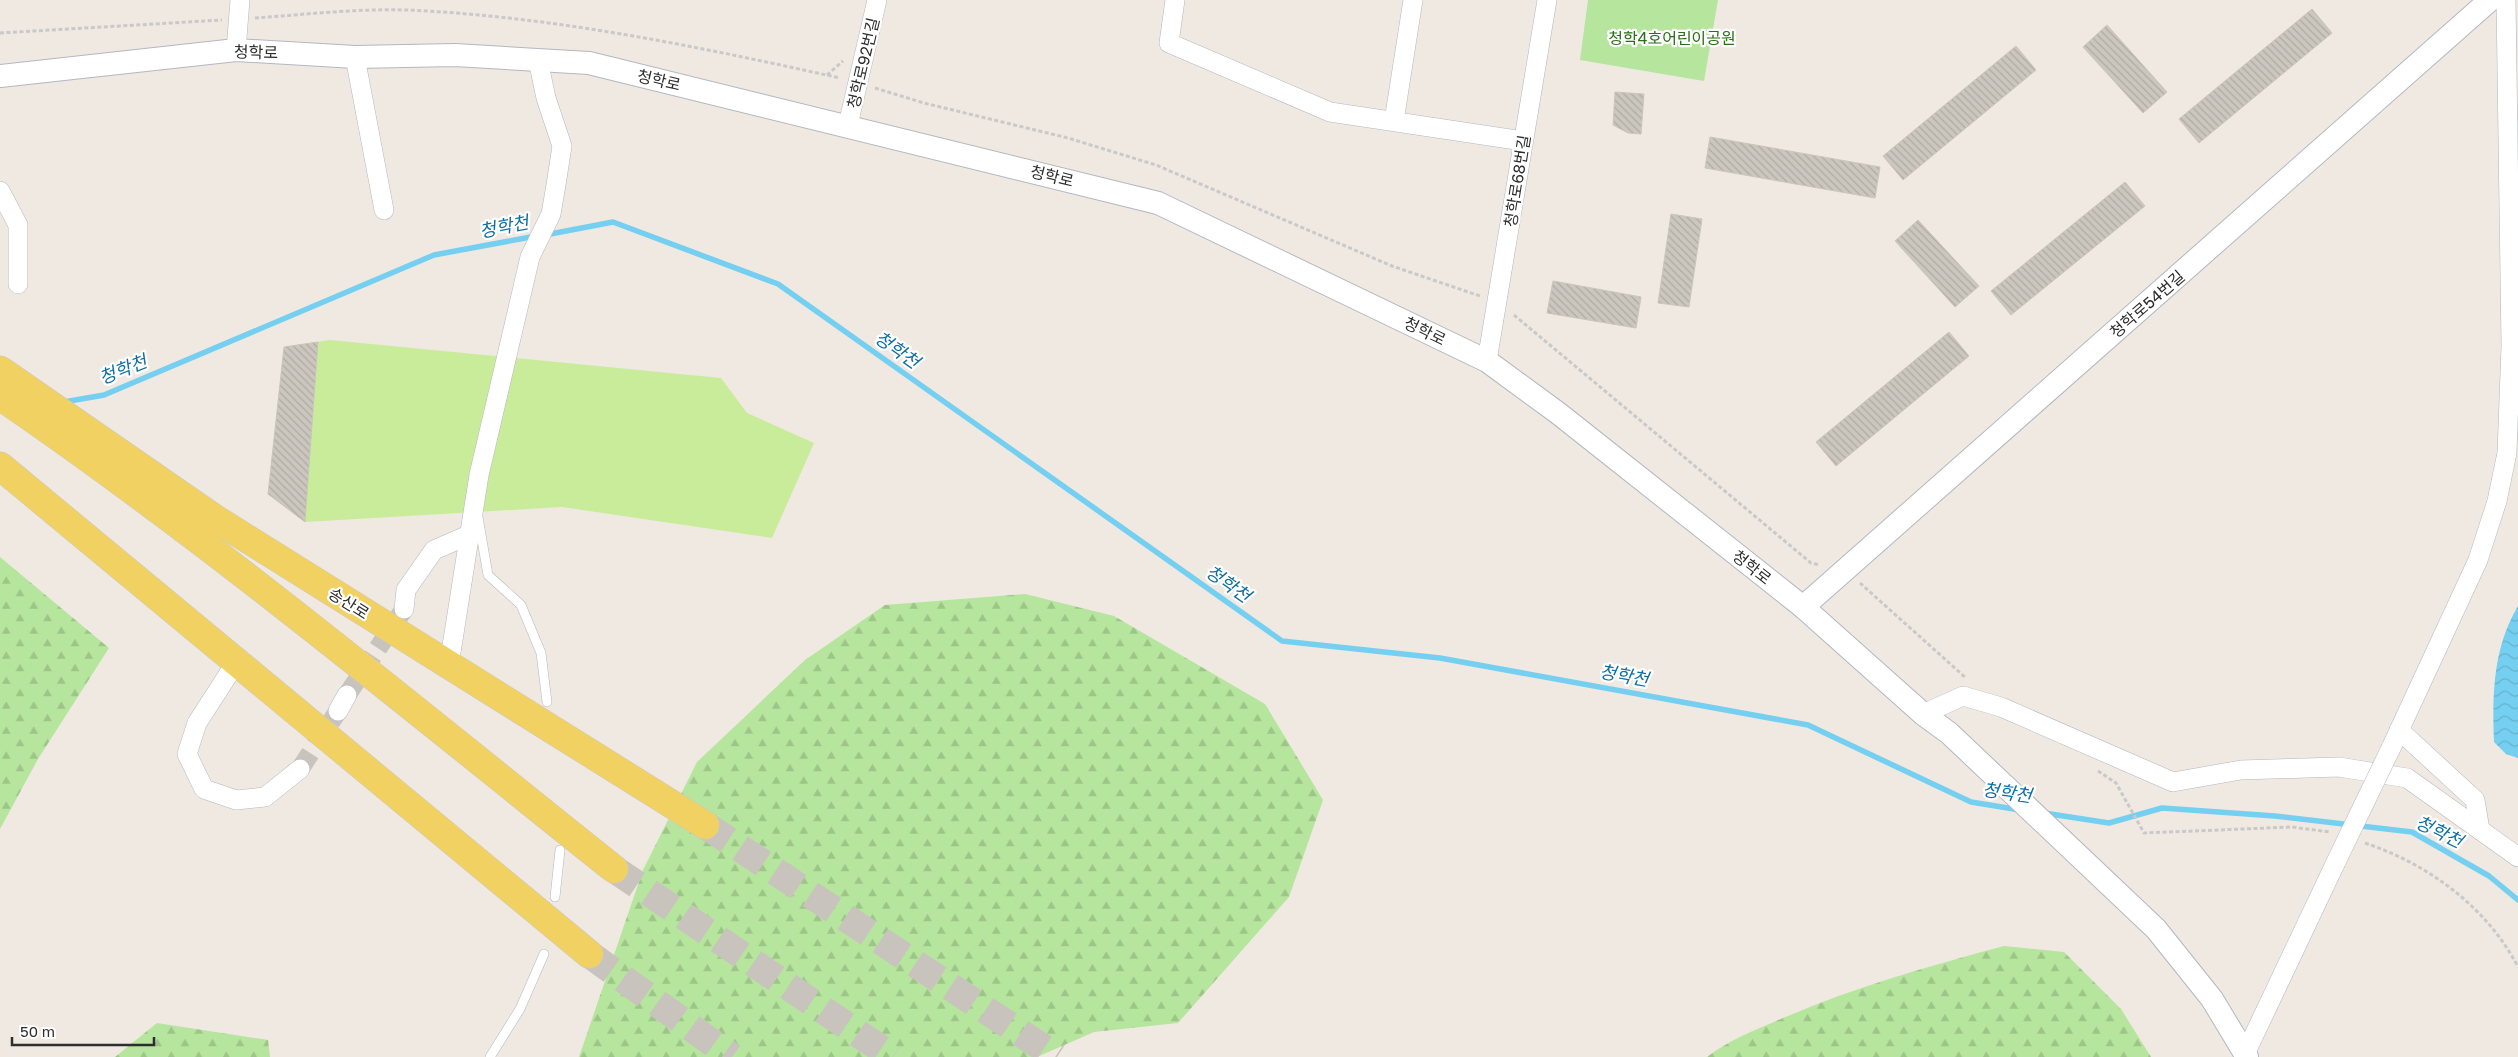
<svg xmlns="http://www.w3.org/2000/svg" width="2518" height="1057" font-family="'Golos Text','Noto Sans KR',sans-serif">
  <defs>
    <pattern id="forest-firs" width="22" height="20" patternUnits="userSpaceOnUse" patternTransform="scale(1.25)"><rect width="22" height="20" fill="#b6e59e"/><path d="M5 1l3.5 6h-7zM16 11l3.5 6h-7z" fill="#9dc588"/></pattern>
    <pattern id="water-waves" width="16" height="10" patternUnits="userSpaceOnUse" patternTransform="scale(1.25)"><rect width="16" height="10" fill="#75cff0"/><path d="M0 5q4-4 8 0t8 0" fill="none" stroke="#66b2ce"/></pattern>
    <pattern id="building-back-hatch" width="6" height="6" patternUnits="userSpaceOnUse" patternTransform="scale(1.25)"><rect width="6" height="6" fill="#cbc7bf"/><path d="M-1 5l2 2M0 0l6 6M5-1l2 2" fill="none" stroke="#afaba4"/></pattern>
  </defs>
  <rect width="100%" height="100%" fill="#efe9e1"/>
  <path fill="#b6e59e" d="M1588,0H1718L1704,81L1580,60Z"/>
  <g fill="url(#forest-firs)">
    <path d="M0,557L109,648L38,759L0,829Z"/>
    <path d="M1025,594L1114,616L1265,704L1323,800L1289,897L1178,1023L1094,1032L1037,1057H579L643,870L697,762L805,660L885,605Z"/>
    <path d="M2004,946L2064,952L2121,1009L2151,1057H1707C1728,1041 1750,1032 1774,1022C1848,989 1926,967 2004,946Z"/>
    <path d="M157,1023L268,1040L270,1057H115Z"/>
  </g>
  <path fill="#c9ec9a" d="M330,340L721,378L747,413L814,443L772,538L562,507L305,522L268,494L284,347Z"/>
  <path fill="url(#water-waves)" d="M2518,606V758L2506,754L2494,742C2492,694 2493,648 2518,606Z"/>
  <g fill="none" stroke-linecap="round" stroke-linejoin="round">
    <g stroke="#75cff0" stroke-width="5.5">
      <path d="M545,235L613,222L778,284L1282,641L1440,658L1808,725L1971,802L2020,810"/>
      <path d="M64,402L104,395L434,255L536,236"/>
      <path d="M2044,813L2109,823L2162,808L2275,816L2412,832L2489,876L2518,900"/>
    </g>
  </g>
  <g fill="url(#building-back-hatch)" stroke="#cbc5ba">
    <path d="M2312,9L2332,33L2199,143L2179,119Z"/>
    <path d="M2107,25L2167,92L2143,113L2083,47Z"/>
    <path d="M2016,46L2036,70L1903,180L1883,156Z"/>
    <path d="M1615,92L1644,94L1641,134L1628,133L1613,125Z"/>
    <path d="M1710,137L1880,167L1875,198L1705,168Z"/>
    <path d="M2125,182L2145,206L2011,315L1991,291Z"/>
    <path d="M1671,214L1702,219L1689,307L1658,303Z"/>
    <path d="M1918,220L1979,286L1955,307L1895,241Z"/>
    <path d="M1553,281L1641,297L1636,328L1547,313Z"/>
    <path d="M1949,332L1969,356L1836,466L1816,442Z"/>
    <path d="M318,342L305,522L268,494L284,347Z"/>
  </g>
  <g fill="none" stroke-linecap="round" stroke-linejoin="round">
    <g stroke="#c8c4bd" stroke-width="19" stroke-dasharray="19 9" stroke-linecap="butt">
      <path d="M347,695L404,609"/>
      <path d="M300,769L338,711"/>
    </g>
    <g stroke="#c8c4bd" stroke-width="28" stroke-dasharray="28 14" stroke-linecap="butt">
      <path d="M705,825L1057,1057"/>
      <path d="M614,869L893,1057"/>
      <path d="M589,954L732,1057"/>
    </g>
    <defs>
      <g id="service">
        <path d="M478,517L488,575L521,605L541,653L547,702"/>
        <path d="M555,897L560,850"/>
        <path d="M490,1057L520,1009L544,954"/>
      </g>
      <g id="minor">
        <path d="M1175,0L1169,43L1330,112L1523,141"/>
        <path d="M236,50L240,0"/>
        <path d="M355,57L384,210"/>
        <path d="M1394,121L1413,0"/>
        <path d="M848,125L877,0"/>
        <path d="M0,191L18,225V284"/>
        <path d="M1487,361L1547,0"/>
        <path d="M404,609L406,590L434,550L471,534"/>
        <path d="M237,661L197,723L187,754L204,789L236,800L265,797L300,769"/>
        <path d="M449,665L479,475L530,257L551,214L556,185L562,146L546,98L538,60"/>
        <path d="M338,711L347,695"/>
        <path d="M1923,714L1963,696L2001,707L2173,782L2241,770L2339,767L2407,778L2518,857"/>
        <path d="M2399,730L2475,800L2480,830"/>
        <path d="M2391,748L2478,560L2497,501L2507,453L2511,346L2506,0"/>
        <path d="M2246,1052L2335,864"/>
      </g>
      <g id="tertiary">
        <path d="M0,76L236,50L355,57L455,55L589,63L1158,203L1487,361L1558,413L1803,607L1923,714L1949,733L2156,929L2212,999L2247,1057"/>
        <path d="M1803,607L2490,0"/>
      </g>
      <g id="primary">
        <path d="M0,370L214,518L705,825"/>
        <path d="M0,396C213,542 412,708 614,869"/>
        <path d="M0,466L589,954"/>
      </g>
    </defs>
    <use href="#service" stroke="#b4b7c1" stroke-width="10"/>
    <use href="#minor" stroke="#b4b7c1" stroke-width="20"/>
    <use href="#tertiary" stroke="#b4b7c1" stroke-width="24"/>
    <use href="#primary" stroke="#c9c9c9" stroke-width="29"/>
    <g stroke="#c9c9c9" stroke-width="3" stroke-dasharray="4 2.5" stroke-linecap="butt">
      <path d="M255,18C311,14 369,7 426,11C566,19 704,48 840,78"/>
      <path d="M0,33L222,20"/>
      <path d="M827,75L843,61"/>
      <path d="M875,88L924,103L1068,138L1156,165L1392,266L1480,296"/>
      <path d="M1514,315L1811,563L1820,565"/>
      <path d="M1860,583L1966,678"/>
      <path d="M2098,771L2116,783L2144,833L2292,827L2330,832"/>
      <path d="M2365,843C2428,864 2487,907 2518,967"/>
    </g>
    <use href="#service" stroke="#fff" stroke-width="9"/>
    <use href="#minor" stroke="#fff" stroke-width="19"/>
    <use href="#tertiary" stroke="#fff" stroke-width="22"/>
    <use href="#primary" stroke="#f2d163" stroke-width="28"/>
    <defs>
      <path id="minor-bridge" d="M2335,864L2391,748"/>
    </defs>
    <use href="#minor-bridge" stroke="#b4b7c1" stroke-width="20" stroke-linecap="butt"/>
    <use href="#minor-bridge" stroke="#fff" stroke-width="19"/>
  </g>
  <g text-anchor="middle" stroke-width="4.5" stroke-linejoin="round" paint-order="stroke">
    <g font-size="16" fill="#2c6e1b" stroke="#fff">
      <text x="1672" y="44">청학4호어린이공원</text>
    </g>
    <g font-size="16" fill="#2e2e2e" stroke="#fff">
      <text transform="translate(256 52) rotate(1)" y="6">청학로</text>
      <text transform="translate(863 63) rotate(-77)" y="6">청학로92번길</text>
      <text transform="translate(659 80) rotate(13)" y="6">청학로</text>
      <text transform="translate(1052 176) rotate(14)" y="6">청학로</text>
      <text transform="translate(1517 181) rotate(-81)" y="6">청학로68번길</text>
      <text transform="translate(2147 304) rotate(-41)" y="6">청학로54번길</text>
      <text transform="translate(1425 331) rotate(26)" y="6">청학로</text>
      <text transform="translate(1752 567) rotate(38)" y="6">청학로</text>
      <text transform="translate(349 603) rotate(32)" y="6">송산로</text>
    </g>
    <g font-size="18" font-style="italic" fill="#0d6fa3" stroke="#fff">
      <text transform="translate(504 227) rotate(-11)" y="6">청학천</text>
      <text transform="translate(897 350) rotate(35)" y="6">청학천</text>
      <text transform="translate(123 370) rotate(-22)" y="6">청학천</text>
      <text transform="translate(1228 584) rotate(35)" y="6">청학천</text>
      <text transform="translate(1624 676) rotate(10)" y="6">청학천</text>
      <text transform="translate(2007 793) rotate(8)" y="6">청학천</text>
      <text transform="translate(2439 832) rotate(26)" y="6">청학천</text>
    </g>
  </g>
  <path d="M12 1037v8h142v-8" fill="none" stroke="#2e2e2e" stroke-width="2.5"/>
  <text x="20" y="1037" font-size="15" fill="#2e2e2e" stroke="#ffffff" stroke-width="4" paint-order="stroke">50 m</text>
</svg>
